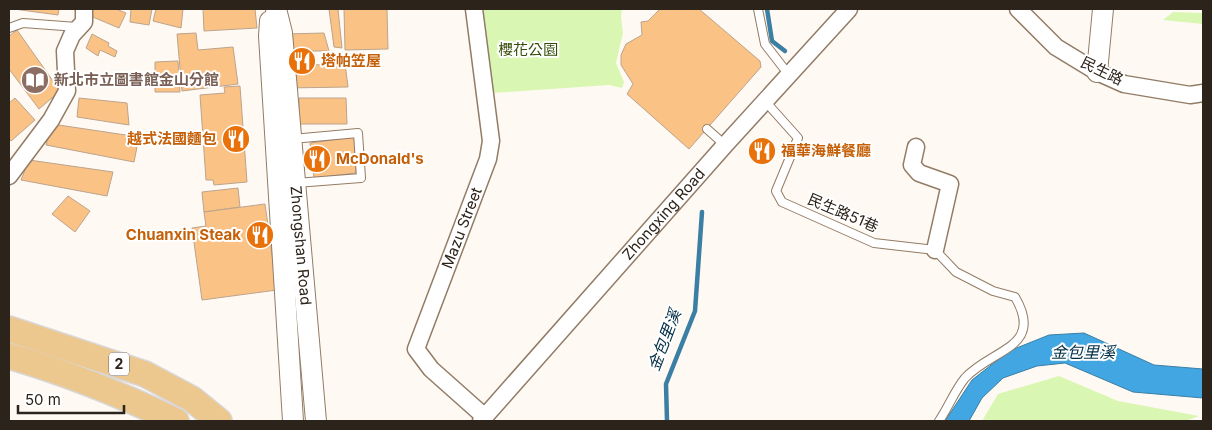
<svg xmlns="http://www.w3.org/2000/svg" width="1212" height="430" font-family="Inter,'Noto Sans TC',sans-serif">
  <rect width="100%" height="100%" fill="#fff9f4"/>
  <g fill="#d9f7b3">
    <path d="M480,9H622L621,17L623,33L616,63L624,82L622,88L609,85L492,93Z"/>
    <path d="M1173,12L1203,13V24L1163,20Z"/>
    <path d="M1059,376L1118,401L1199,416L1186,421H982L998,394Z"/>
  </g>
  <path fill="#41a6e1" stroke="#3b7fa5" d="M1084,333L1154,365L1203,369V398L1133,392L1065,363L1037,366L1003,378L982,398L969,421H945L972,380L1009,351L1049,335Z"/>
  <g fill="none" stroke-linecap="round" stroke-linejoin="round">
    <g stroke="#3b7fa5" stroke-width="4.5">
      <path d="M767,9L772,41L785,51"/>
      <path d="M667,421L666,384L695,311L702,212"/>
    </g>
  </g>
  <g fill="#fbc285" stroke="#bca48c">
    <path d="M14,9H59L58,15Z"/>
    <path d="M89,9H116L126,13L119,28L88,15Z"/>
    <path d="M131,9H152L149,25L130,22Z"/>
    <path d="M156,9H183L181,28L153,21Z"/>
    <path d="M203,9H255L257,28L204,31Z"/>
    <path d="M329,9H338L342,48L334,47Z"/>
    <path d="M344,9H387L388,49L345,50Z"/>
    <path d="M660,9H699L760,61L761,67L689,149L627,94L633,84L621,65V55L626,44L642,35L641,22L648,21Z"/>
    <path d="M17,30L60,91L39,109L9,69V36Z"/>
    <path d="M196,33L198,50L233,47L238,84L182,91L177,34Z"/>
    <path d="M324,33L329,51H284L286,34Z"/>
    <path d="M92,34L109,43L108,46L117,51L115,57L100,50L98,56L86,48Z"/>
    <path d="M178,61L180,92H155V62Z"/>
    <path d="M345,63L348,87L287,88L285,67Z"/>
    <path d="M240,86L247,182L214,185L213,180H206L200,95L225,93L224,87Z"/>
    <path d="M15,98L35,120L11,141L9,139V103Z"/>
    <path d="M79,98L127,103L129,125L77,117Z"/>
    <path d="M299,98H346L347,124H299Z"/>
    <path d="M52,124L139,137L134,162L46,145Z"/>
    <path d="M354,137L356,173L314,178L310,143Z"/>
    <path d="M29,160L113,172L107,196L21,180Z"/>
    <path d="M238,188L240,207L204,212L202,192Z"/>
    <path d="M68,196L90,211L75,232L52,214Z"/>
    <path d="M265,204L277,290L202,300L192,228L206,226L204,212Z"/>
  </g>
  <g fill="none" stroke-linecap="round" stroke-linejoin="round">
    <defs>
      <g id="service">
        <path d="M758,9L765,44L789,75"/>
        <path d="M9,28L23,23L77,27"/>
        <path d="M765,101L798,138L776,191L782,202L874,243L935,250L956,272L993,291L1015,297C1045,348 991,349 965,378C955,390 948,408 939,421"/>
        <path d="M707,129L725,145"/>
        <path d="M292,139L358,133L361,178L296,183"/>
      </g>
      <g id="minor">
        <path d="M474,9L491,141L488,159L416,349L431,369L485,417"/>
        <path d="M1018,9L1056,47L1097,72L1124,84L1190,95L1203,93"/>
        <path d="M916,147L912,165L919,173L950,184L935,250"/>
        <path d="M9,176L51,120L67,91L65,51L72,35L84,22V9"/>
        <path id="s1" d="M481,421L725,145L849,9"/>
      </g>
      <g id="tertiary">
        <path id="s2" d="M276,9L282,33L316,421"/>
        <path d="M270,21L269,36L293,421"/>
        <path d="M1097,72L1103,9"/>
      </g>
      <g id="primary">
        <path d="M9,329L145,374L192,399L219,421"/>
        <path d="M9,356C67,373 122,395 176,421"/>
      </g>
    </defs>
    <use href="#service" stroke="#927c65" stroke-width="10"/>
    <use href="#minor" stroke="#927c65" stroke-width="19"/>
    <use href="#tertiary" stroke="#927c65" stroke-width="22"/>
    <use href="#primary" stroke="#d9d7d6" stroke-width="28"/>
    <use href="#service" stroke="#fff" stroke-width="8"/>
    <use href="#minor" stroke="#fff" stroke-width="16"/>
    <use href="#tertiary" stroke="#fff" stroke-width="20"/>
    <use href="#primary" stroke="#edc88e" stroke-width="25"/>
  </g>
  <defs>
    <symbol id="restaurant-disc" viewBox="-11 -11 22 22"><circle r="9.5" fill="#e8710a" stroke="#fff"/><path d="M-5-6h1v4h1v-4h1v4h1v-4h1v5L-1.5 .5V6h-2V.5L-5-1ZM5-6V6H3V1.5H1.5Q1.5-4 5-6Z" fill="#fff"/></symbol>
    <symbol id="library-disc" viewBox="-11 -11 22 22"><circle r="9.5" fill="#8d6e63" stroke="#fff"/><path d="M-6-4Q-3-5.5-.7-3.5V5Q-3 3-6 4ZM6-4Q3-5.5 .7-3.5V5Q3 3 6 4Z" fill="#fff"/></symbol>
  </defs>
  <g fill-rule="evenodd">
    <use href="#restaurant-disc" x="286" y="45" width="32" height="32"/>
    <use href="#library-disc" x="19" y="64" width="32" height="32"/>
    <use href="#restaurant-disc" x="220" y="123" width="32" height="32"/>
    <use href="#restaurant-disc" x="746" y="135" width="32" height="32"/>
    <use href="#restaurant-disc" x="301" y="143" width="32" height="32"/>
    <use href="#restaurant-disc" x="244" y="219" width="32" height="32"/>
  </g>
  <g text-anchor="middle" stroke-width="4" stroke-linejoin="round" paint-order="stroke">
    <rect fill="#fff" stroke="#6b655f" stroke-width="1" x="109" y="352.5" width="20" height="23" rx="4"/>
    <g font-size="14" font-weight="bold" fill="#2c231a">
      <text x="119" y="369">2</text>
    </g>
    <g font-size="15" fill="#364d0a" stroke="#fff">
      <text x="528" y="55">櫻花公園</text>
    </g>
    <g font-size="15" font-weight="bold" fill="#c56008" stroke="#fff" text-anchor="start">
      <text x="321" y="66">塔帕笠屋</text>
      <text x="217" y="144" text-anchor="end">越式法國麵包</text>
      <text x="781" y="156">福華海鮮餐廳</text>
      <text x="336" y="164">McDonald's</text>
      <text x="241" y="240" text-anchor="end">Chuanxin Steak</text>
    </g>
    <g font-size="15" fill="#2c231a" stroke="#fff">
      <text transform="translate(1102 71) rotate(26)" y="5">民生路</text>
      <text transform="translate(843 213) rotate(23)" y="5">民生路51巷</text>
      <text dy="5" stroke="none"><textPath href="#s1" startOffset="276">Zhongxing Road</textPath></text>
      <text transform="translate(462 228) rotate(-69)" y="5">Mazu Street</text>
      <text dy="5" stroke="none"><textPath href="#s2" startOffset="238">Zhongshan Road</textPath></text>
    </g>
    <g font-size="15" font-weight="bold" fill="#785e54" stroke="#fff" text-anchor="start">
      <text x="54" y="85">新北市立圖書館金山分館</text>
    </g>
    <g font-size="16" font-style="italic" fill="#002d44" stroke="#fff">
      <text transform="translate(664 340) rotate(-69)" y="6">金包里溪</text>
      <text x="1083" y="358">金包里溪</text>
    </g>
  </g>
  <rect width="1212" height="430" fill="none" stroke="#2c231a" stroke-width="20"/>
  <path d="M18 405v8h106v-8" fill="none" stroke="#2c231a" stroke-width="2.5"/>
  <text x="25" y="405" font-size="15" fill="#2c231a" stroke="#ffffff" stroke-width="4" paint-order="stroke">50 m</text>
</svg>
